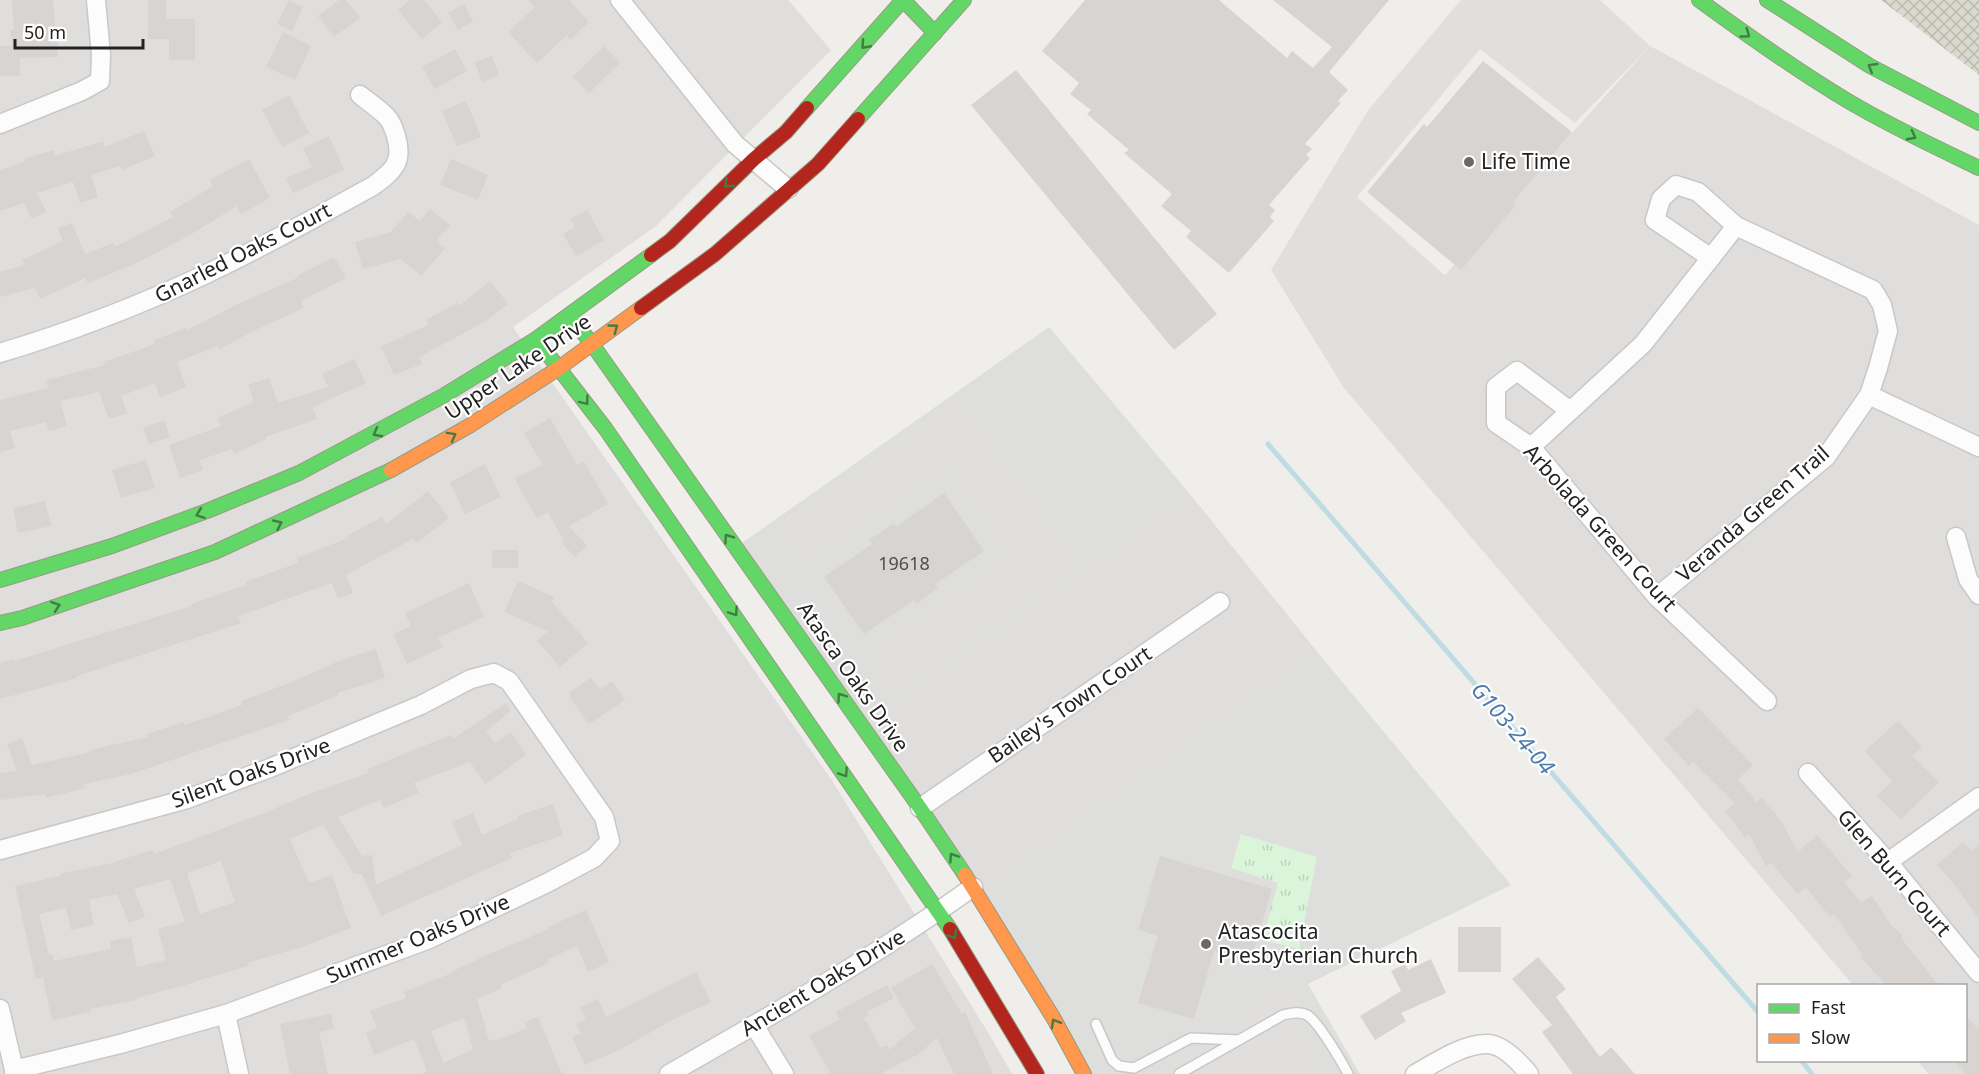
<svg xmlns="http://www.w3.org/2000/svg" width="1979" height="1074" font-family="'Noto Sans',sans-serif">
  <defs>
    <pattern id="construction-cross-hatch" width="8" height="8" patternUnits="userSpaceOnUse" patternTransform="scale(1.5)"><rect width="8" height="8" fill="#d9d9cd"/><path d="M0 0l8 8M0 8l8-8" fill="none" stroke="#babab0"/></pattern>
    <pattern id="park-tufts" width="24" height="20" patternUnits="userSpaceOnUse" patternTransform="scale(1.5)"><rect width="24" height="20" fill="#daf5da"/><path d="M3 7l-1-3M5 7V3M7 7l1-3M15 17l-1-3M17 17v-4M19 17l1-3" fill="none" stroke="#bbd2bb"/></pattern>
  </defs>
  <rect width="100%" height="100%" fill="#f0eeeb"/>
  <g fill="#dfdedc">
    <path d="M0,0H788L831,50L656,226L513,327L831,779L989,1034L1012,1074H0Z"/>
    <path d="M1650,46L1979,225V1074H1929L1917,1061L1966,1060V986L1853,985L1344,388Z"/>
    <path d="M1189,493L1319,654L978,895L862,726Z"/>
  </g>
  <g fill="#dededc">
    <path d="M1049,327L1189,493L862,726L735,548Z"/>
    <path d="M1319,654L1511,885L1308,984L1360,1074H1084L978,895Z"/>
  </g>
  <path fill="url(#construction-cross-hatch)" d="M1881,0H1979V75Z"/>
  <path fill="url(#park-tufts)" d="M1241,834L1317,857L1299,949L1262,940L1278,883L1231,868Z"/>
  <g fill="#e0dfde">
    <path d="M1461,0H1600L1650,46L1575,123L1480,49L1357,197L1449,279L1344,388L1271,270L1369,109Z"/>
    <path d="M961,396L1081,565L894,698L864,654L1007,554L947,469L805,568L775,526Z"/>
    <path d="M1292,983L1307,1036L1330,1074H1154L1241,1026L1235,1013Z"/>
  </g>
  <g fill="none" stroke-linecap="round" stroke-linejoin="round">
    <g stroke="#bfdbe3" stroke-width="5">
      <path d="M1268,444L1758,1012"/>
      <path d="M1801,1060L1812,1074"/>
    </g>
  </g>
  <g fill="#d7d4d2" fill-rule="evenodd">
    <path d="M12,0H53L55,29H58V57L20,58V76H0V46H12L11,30H14Z"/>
    <path d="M148,0H166V19H195V60H169V39H148Z"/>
    <path d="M289,0L303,7L292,31L277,24Z"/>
    <path d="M339,0H346L360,18L334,37L318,16Z"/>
    <path d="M410,0H424L442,22L422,39L398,10Z"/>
    <path d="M528,0H569L589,22L570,40L567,35L537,63L508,32L535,7Z"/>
    <path d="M1085,0H1219L1287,58L1292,51L1313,68L1332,47L1273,0H1389L1329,72L1348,90L1338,101L1341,103L1305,144L1312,149L1306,155L1310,158L1269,205L1275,210L1270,217L1274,221L1229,273L1186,237L1191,231L1161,206L1172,194L1124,153L1129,150L1087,114L1091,110L1070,94L1079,83L1042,51Z"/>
    <path d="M464,4L473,21L458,30L448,13Z"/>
    <path d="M283,32L311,46L295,80L266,67Z"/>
    <path d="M604,46L620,63L589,93L573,77Z"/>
    <path d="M455,49L467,71L435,89L422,67Z"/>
    <path d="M492,56L499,75L482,82L475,62Z"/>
    <path d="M1483,61L1572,132L1513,202L1516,205L1461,270L1367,192L1424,124L1427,127Z"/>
    <path d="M1016,70L1217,314L1174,350L971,105Z"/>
    <path d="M289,95L309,133L282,147L262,110Z"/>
    <path d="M466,101L481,137L457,146L442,111Z"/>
    <path d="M144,131L155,156L122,170L120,166L91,175L98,197L80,203L73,182L37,193L46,212L32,219L24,203L0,211V170L24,162L23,159L53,150L55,156L103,141L105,147Z"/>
    <path d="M329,136L344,170L293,193L286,178L312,167L303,148Z"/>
    <path d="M249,159L270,198L241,214L237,206L190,235L135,264L88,283L85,278L40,299L35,288L0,297V272L25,265L22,260L63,241L58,228L72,223L85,254L113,243L115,247L173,217L170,212L213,186L210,180Z"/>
    <path d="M451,159L488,175L478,200L440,185Z"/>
    <path d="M430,209L450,225L436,241L445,248L421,276L401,259L363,269L355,242L391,232L408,212L420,221Z"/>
    <path d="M587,210L604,240L576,256L563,234L575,227L571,219Z"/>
    <path d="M334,257L346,278L301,301L304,308L253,331L220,349L218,346L177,362L186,387L160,397L155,383L121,396L127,413L109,419L99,392L60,401L67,426L49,431L46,422L10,431L15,448L0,452V400L49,388L46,380L105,365L104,362L155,344L154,340L186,328L187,330L238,304L297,278V276Z"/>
    <path d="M490,281L508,304L486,321L419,357L422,364L394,375L381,346L429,325L426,320L457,303L459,306Z"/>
    <path d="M354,359L366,383L313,407L317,419L265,437L266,439L234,454L232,449L200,460L203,470L180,478L169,445L221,426L217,418L254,402L248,385L269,378L278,403L328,387L322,374Z"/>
    <path d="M550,418L577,465L584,462L608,504L569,526L587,546L575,557L562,543L564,541L548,512L537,518L514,478L543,465L524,433Z"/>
    <path d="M164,420L170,437L149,444L143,428Z"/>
    <path d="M146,460L155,488L121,498L112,470Z"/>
    <path d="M485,464L501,497L465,514L450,482Z"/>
    <path d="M428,491L449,518L417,543L413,539L346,575L353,593L338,599L332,583L238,616L241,623L77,676V678L0,699V663L13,659L14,661L192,606L191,604L246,585L245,582L298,563L297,558L348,538L347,536L382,517L386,524Z"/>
    <path d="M944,493L984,551L935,584L938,588L917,604L914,600L864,634L824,577L872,544L869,540L894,523L896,527Z"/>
    <path d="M45,501L51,526L18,533L13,508Z"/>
    <rect x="492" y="550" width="26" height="18"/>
    <path d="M518,581L554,597L552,602L588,643L560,667L537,641L548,631L504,612Z"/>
    <path d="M469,583L484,617L438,638L443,647L407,664L393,634L411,626L405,613Z"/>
    <path d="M376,649L385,678L337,693L338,695L288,716L289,720L131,774L84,784L85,788L46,798L45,794L0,800V773L17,771L7,744L22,738L32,765L91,752L90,750L148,737L147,734L184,722L185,725L242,705L241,701L292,682L339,661Z"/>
    <path d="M591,678L600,690L612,681L625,700L589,724L570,698V692Z"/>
    <path d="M506,703L511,710L486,732L495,743L511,732L526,755L504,771L485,784L470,762L414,783L419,793L384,808L380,800L338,817L362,856L372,855L376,885L462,845L452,822L473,813L482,835L518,819L517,816L553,804L563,835L510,853L512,858L381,916L362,874H354L323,825L290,839L309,883L332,875L351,928L302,947L247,963L248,966L193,982V983L136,998L137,1000L90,1009L91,1012L52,1020L43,978L36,979L15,886L60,876L59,874L117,862L116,861L153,850L154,854L267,812L304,796L368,773L367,769L411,751L451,735L453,739ZM221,861L235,902L200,914L187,873ZM170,879L185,922L158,929L166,960L137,967L131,937L110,941L111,949L87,954L54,961L53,955H49L39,914L66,908L71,930L94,925L89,900L117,894L129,923L145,917L134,889Z"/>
    <path d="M1698,708L1753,765L1738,779L1756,802L1762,798L1781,821L1798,852L1817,835L1852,876L1844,882L1861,903L1872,896L1891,925L1903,936L1901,938L1939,986H1887L1860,956L1862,954L1834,914L1830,917L1806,887L1798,894L1771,863L1766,866L1749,834L1745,837L1725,811L1735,803L1693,762L1689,766L1664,739Z"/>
    <path d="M1898,721L1922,747L1912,756L1939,782L1901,819L1877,796L1892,781L1865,751Z"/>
    <path d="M1963,842L1971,851L1979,844V919L1961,894L1962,893L1937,865Z"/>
    <path d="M1160,856L1272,889L1250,962L1214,951L1194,1019L1138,1003L1158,936L1138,930Z"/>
    <path d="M586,910L609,962L588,972L577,946L548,959L549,963L500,985L502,988L477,999L489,1041L493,1039L494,1041L527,1028L524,1022L538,1017L562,1074H421L427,1071L414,1039L374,1055L366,1033L377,1028L370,1011L406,998L404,992L452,973L451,972L487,955L549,929L548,927ZM464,1018L473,1049L444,1063L431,1031Z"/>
    <rect x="1458" y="927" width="43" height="45"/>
    <path d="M1538,957L1566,989L1556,997L1600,1057L1611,1047L1635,1074H1573L1542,1032L1552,1025L1512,979Z"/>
    <path d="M1431,959L1446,993L1401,1013L1406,1021L1375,1040L1360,1016L1401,991L1391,971L1405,964L1408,970Z"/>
    <path d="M932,964L962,1014L965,1012L993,1074H954L937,1038L915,1057L914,1056L880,1074H831L809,1036L840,1019L836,1012L887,985L894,998L867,1012L869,1015L864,1018L881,1048L887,1045L889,1050L915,1028L891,988Z"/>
    <path d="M696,972L711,1002L676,1018L621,1049L585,1065L572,1037L581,1033L576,1024L586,1019L580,1007L598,999L606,1017Z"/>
    <path d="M331,1014L334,1029L319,1032L328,1074H290L280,1024Z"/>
    <path d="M1965,1014L1979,1030V1074H1966L1954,1060H1965Z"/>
  </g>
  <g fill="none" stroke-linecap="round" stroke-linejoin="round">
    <defs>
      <g id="lane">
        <path d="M1096,1024L1112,1060L1119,1066L1134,1068L1191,1038L1239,1040"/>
        <path d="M1179,1074L1283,1015C1291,1013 1300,1011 1307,1015C1318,1021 1342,1062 1348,1074"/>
      </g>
      <g id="street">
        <path d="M620,0L735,144L788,189"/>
        <path d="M0,124L82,91L100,81L101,55L96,0"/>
        <path d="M0,353C70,332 138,306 204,275C262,248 318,216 373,186C393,171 404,163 396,136C394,129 391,121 386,116C378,108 369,102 360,95"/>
        <path d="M1869,395L1979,447"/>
        <path d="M1569,410L1517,371L1496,387V423L1531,447L1657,597L1767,701"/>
        <path d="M1531,447L1643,344L1736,226"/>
        <path d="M1956,537L1968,579L1979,595"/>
        <path d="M1657,597L1826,457L1869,395L1878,368L1888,331L1882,305L1873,290L1736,226L1698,192L1676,185L1661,199L1655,220L1711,258"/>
        <path d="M1808,773L1888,862L1979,973"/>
        <path d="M920,808L1220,602"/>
        <path d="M0,850L187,799L270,768L421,705L471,679L494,673L509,681L604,817L610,841L594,858L547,883L427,940L226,1014L120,1044L14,1070"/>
        <path d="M1888,862L1979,797"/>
        <path d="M0,1009L15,1074"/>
        <path d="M226,1014L239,1074"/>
        <path d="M754,1025L784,1074"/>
        <path d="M669,1074C772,1015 876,956 973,887"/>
        <path d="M1415,1074C1435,1063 1464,1043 1488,1044C1504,1045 1520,1063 1529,1074"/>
      </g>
      <g id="fast">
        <path d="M903,0L935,33"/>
        <path d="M1699,0C1747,35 1796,70 1848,101C1890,126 1935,147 1979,168"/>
        <path d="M1767,0L1870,66L1979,123"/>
        <path d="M807,108L903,0"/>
        <path d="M858,119L964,0"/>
        <path d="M570,316L592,344L920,808L965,875"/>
        <path d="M536,339L605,428L950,929"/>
        <path d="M0,580L112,546L207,511L299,473L443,396L536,339L651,255"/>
        <path d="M0,623L22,618L215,552L391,470"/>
      </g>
      <g id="slow">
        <path d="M391,470L469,426L559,368L641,308"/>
        <path d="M965,875L1054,1019L1084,1074"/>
      </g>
      <g id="jam">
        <path d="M651,255L670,241L754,159L786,132L807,108"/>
        <path d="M641,308L715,254L818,164L858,119"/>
        <path d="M950,929L1037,1074"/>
      </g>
    </defs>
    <use href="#lane" stroke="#c9c8c7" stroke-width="12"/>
    <use href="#street" stroke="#c9c8c7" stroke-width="21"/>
    <use href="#fast" stroke="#999a82" stroke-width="16"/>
    <use href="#slow" stroke="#999a82" stroke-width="16"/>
    <use href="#jam" stroke="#999a82" stroke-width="16"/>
    <use href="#lane" stroke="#fdfcfc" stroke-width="9"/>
    <use href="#street" stroke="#fdfcfc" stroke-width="18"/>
    <use href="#fast" stroke="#63d668" stroke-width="14"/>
    <use href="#slow" stroke="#ff974d" stroke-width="14"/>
    <use href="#jam" stroke="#b3261e" stroke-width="14"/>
  </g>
  <defs><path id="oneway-chevron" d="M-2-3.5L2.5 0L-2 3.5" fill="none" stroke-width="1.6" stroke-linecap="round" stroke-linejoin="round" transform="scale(1.5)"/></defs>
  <g stroke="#427c45">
    <use href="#oneway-chevron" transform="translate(1746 34) rotate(36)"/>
    <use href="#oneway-chevron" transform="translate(865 45) rotate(132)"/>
    <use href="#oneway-chevron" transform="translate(1872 67) rotate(-149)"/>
    <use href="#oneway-chevron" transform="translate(1912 136) rotate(28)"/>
    <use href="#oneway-chevron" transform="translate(728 184) rotate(136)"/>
    <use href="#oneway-chevron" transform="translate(614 328) rotate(-36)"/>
    <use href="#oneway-chevron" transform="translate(585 401) rotate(52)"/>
    <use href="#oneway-chevron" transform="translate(377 433) rotate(152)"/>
    <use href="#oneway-chevron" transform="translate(452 436) rotate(-29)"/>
    <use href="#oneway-chevron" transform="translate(200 514) rotate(159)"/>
    <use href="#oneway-chevron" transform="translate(278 524) rotate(-25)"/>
    <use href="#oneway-chevron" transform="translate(728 538) rotate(-125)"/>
    <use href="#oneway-chevron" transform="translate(56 606) rotate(-19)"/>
    <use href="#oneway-chevron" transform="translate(734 612) rotate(56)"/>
    <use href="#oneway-chevron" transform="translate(841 697) rotate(-125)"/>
    <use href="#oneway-chevron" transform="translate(844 773) rotate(56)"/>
    <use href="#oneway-chevron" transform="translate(953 857) rotate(-124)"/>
    <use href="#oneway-chevron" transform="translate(953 935) rotate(59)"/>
    <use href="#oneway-chevron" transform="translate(1055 1023) rotate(-120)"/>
  </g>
  <g fill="#6a6968" stroke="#fff" stroke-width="2">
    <circle cx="1469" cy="162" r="6"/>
    <circle cx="1206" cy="944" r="6"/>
  </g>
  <g text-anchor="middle" stroke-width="4.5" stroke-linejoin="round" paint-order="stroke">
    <g font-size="18" fill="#4f4e4e">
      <text x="904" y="570">19618</text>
    </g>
    <g font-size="21" fill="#222" stroke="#fff" text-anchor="start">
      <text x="1481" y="169">Life Time</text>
      <text x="1218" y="939">Atascocita<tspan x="1218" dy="24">Presbyterian Church</tspan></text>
    </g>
    <g font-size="21" fill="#222" stroke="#fff">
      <text transform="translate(243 253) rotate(-27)" y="7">Gnarled Oaks Court</text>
      <text transform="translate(518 367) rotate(-34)" y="7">Upper Lake Drive</text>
      <text transform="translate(1753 514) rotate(-41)" y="7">Veranda Green Trail</text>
      <text transform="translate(1600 528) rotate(48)" y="7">Arbolada Green Court</text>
      <text transform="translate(853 677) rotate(55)" y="7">Atasca Oaks Drive</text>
      <text transform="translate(1070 705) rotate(-34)" y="7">Bailey's Town Court</text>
      <text transform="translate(251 773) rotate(-20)" y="7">Silent Oaks Drive</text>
      <text transform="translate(1894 873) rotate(49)" y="7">Glen Burn Court</text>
      <text transform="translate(418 939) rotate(-23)" y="7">Summer Oaks Drive</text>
      <text transform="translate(823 983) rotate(-31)" y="7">Ancient Oaks Drive</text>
    </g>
    <g font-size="22" font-style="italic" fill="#4a7aab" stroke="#fff">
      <text transform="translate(1513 728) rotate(49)" y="8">G103-24-04</text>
    </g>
  </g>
  <rect x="1757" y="984" width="210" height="78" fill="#ffffff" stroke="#a7a7a7" stroke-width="1.5"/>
  <rect x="1769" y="1004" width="30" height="9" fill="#63d668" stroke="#a7a7a7" stroke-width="1.5"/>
  <text x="1811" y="1014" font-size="18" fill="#222222">Fast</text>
  <rect x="1769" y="1034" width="30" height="9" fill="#ff974d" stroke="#a7a7a7" stroke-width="1.5"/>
  <text x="1811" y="1044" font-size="18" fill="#222222">Slow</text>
  <path d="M15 39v9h128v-9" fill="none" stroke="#222222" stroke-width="3"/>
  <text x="24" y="39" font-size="18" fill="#222222" stroke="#ffffff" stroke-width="4.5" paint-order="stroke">50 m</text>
</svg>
